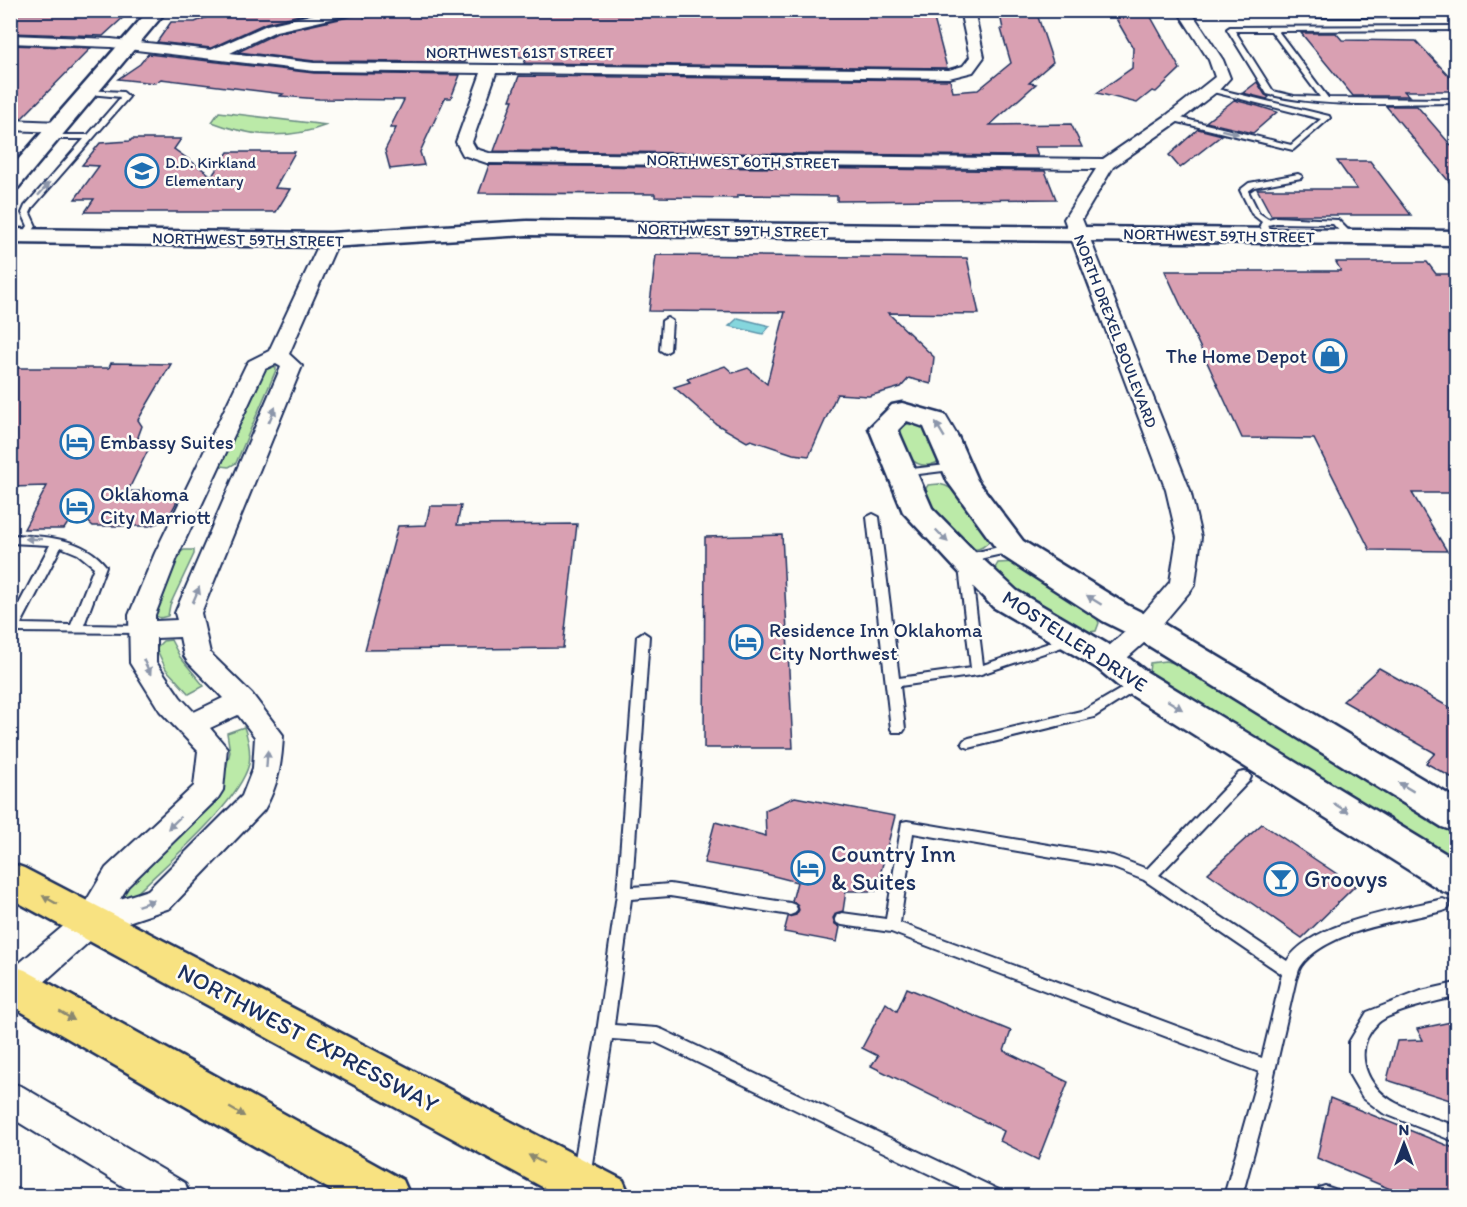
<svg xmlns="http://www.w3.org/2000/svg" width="1467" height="1207" font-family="Itim,sans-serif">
  <rect width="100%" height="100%" fill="#fdfcf7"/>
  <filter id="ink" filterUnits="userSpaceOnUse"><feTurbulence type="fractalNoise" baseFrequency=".0167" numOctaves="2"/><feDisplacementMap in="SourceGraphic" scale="12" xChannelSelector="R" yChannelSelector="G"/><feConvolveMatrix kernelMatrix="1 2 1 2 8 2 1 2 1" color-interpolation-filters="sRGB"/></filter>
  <g filter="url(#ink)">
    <g fill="#bbeaa8" stroke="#6b8c83" stroke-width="1.5">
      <path d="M219,112L327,125C288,140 251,137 212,122Z"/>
      <path d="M269,366L276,367V370L236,463L229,467L221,466L264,370Z"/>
      <path d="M907,424L927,427L940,461C914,475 901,451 901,428Z"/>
      <path d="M939,484C963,488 978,520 991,539C965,574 934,511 925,490L928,485Z"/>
      <path d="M184,550H194V554L170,605L168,616L160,618L156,616V606L178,554Z"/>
      <path d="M1016,562L1096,616L1099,623L1096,631L1084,633L1073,630L1001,580L994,570L998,563Z"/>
      <path d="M171,640L180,657L204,686L189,694L166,669L156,648L163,641Z"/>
      <path d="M1165,661L1179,664L1456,833V867L1159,682L1149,672L1150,663Z"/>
      <path d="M244,727C248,738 251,752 249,764C239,803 167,863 137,893L119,903L113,892L223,780L230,752L227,733Z"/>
    </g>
    <path fill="#85d6dd" stroke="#5b93aa" stroke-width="1.5" d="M738,318L770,326L763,334L729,326Z"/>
    <g fill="#d9a0b2" stroke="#1b2f5e" stroke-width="1.5">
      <path d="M225,10H320L266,23L211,48L157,42L171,22H195Z"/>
      <path d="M360,10H363L364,18L409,10L481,13L933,15L947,68L524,63L527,57L468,56L465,62L314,61L238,52L277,33L357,15Z"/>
      <path d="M999,10L1036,11L1053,62L1029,83L1036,84L990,125L1071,124L1082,147H1035L1038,156L494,151L513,100H510L519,76L950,80L953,92L978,90L1011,63L1001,29H1003Z"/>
      <path d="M1115,10H1147L1180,69L1156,92L1152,91L1137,103L1097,93L1132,68L1133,48L1115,17H1119Z"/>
      <path d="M52,12L126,15L103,36L10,33V14H49Z"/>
      <path d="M1301,33H1336L1342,40L1416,41L1456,83V91H1404L1409,96H1353Z"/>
      <path d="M10,45L91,48L22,118H10Z"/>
      <path d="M148,54L314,73L460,75L451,98H445L420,152L424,165L390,169L385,150L396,128H390L404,100L319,99L280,96L283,94L161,79L155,83L118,79L140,64Z"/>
      <path d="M1257,82L1265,95L1269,97L1267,99L1243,93Z"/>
      <path d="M1234,100L1258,106L1277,112L1253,133L1206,122Z"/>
      <path d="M1386,106H1417L1456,151V190Z"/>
      <path d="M1198,129L1222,135L1180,168L1169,155Z"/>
      <path d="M132,139H181L174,149L212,176L228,152H295L275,188L290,189L276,212H85L94,199H75L99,166L82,165L100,143L130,141Z"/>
      <path d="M1337,161H1370L1411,215H1271L1257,189H1357Z"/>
      <path d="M489,165L1045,171L1056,199L837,201V196L737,195V198L655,197V194L479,193Z"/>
      <path d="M656,255L967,258L979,314L888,313L934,357L931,384L909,378L901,387L869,396L837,394L809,456L793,454L751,440L747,442L716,424L674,387L690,382L687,379L725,366L733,373L748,368L767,384L785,312L649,311Z"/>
      <path d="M1336,262H1427L1436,274H1456V493H1412L1447,551L1370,550L1314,439L1242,438L1165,271H1341Z"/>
      <path d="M111,363L171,364L138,420L142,426L138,437L149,448L128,491L182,492L167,520L149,526H93L76,511L64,529H24L47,486L10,487V368H109Z"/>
      <path d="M430,506H461L457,525L577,524L563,648L365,650L398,526L426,525Z"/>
      <path d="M782,535L793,748H704L705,537Z"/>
      <path d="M1379,668L1456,711V780L1426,763L1435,753L1343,701Z"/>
      <path d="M795,797L895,816L876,891H846L843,911L836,913L833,918L835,924L840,927L837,942L784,932L788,917L796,915L799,910L797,904L792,901L797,882L762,873L704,863L715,822L766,836L765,810Z"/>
      <path d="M1262,824L1355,886L1302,938L1208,873Z"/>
      <path d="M907,988L1011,1031L1004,1051L1068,1082L1038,1160L1000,1141L1004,1131L871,1066L878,1056L862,1048L886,1003L897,1011Z"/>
      <path d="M1456,1021V1102L1387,1080L1397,1041L1423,1040L1417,1029Z"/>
      <path d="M1330,1098L1456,1149V1197H1409L1317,1158Z"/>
    </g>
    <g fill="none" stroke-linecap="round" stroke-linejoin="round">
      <defs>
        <g id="lane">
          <path d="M1298,10H1304L1306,13H1456V17H1304Z"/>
          <path d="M1456,26V30L1278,31L1328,98L1456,99V103C1394,103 1328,109 1267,94L1227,29L1230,27ZM1235,31H1271L1320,97L1294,96L1273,91Z"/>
          <path d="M1209,87L1329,116L1330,118L1293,150L1170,120V116H1173L1291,145L1321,119L1209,91Z"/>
          <path d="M86,90L123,92L129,97L33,207L30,213L36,226L28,238H22L21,236L28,226L22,213L25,206L84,139H48V135H88L121,97L89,94L85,92Z"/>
          <path d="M1298,174L1302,176L1301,178L1254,187L1248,191L1259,213L1268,219L1276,217L1338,220L1353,235V239H1347L1333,224L1276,223L1268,225L1272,236L1271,238H1265L1260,225L1262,222L1252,214L1240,190L1249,183Z"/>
          <path d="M667,318L672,321L670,350L665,353L660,350L662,321Z"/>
          <path d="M955,464L960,467L959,469L903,476L898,473L903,470Z"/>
          <path d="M873,514L879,517L899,678L971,668L958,559L960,556L1012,544L1018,548L1016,551L970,561L983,665L1070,636L1076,640L1074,643L978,675L900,686L905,729L903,732H893L891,729L867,517Z"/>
          <path d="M10,535C43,536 84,537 106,566L84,625L141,626L147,630L145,633L10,632V621L50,545L10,543ZM61,547L78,554L94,567L71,625L21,624Z"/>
          <path d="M643,632L649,636L632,887L670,884L790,903L795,905L797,909L795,913L790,915L670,896L631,899L614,1025L657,1028L663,1030L999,1190L1002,1196H975L655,1042L612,1039L590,1176L587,1182L581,1184L575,1182L572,1176L597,1032L617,894L637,636Z"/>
          <path d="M1138,679L1143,680L1144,683L1143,686L1094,717L969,748L964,746L962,743L964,740L969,738L1085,710Z"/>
          <path d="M1244,772L1249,773L1251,777L1249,781L1159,875L1287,961C1311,922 1401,909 1443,899L1448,901L1450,905L1448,909L1443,911C1402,921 1327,930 1301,966C1298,970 1298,975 1296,979L1269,1097L1242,1196H1224L1259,1072L891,932L842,925L837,923L835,919L837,915L842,913L886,919L902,822L907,821L1113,856L1147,869L1239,773ZM913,833L1111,867L1144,880L1282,974L1262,1058L900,923Z"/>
          <path d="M1456,983V997C1440,1000 1389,1012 1378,1023C1351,1049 1365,1087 1396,1103C1415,1113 1437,1119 1456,1126V1142L1383,1113L1363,1098L1349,1074V1042L1367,1012L1421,991Z"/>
          <path d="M1325,1186L1337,1190L1340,1196H1317L1319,1188Z"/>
        </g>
        <g id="street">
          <path d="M332,10H358L357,13L276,31L230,53L314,63L949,70L963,66L970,57L960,10H974L984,57L973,72L949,78L496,73L472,142L476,149L489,153L1103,159L1167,115L1215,77L1209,60L1177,10H1190L1223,60L1230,78L1219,90L1179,121L1113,167L1082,219L1190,490L1201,537L1195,584L1191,590L1154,634L1118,666L1109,669L1100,666L1096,660L1100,654L1136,622L1170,582L1177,537L1166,490L1064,219L1096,169L487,163L463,155L456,142L481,73L314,71L111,47L10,43V35L111,39L211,50L267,25Z"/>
          <path d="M10,120L59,122L67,127L59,132L10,130Z"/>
          <path d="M330,235L336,236L339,240L289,354L302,366L201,613L210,653L252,694L283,735C282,762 278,786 264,810L170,908L101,931L22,1002L10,1006V971L79,913L106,868L194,786L198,751L160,711L130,663L129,615L155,553L246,365L249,361L269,351L321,240L324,236ZM276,364L281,367L175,613L177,620L155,621V615L179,553L265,369ZM180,637L184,656L188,662L223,698L194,712L180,697L156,662V638ZM238,715L255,737L253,768L242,796L148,890L120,899L128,886L218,798L223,790L227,748L210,728Z"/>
          <path d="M10,1082L23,1087L185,1183L190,1196H139L10,1117Z"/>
        </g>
        <g id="secondary">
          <path d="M149,10H167L18,188L10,189V169Z"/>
          <path d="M527,221L1456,231V245L527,235L330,247L10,243V229L330,233Z"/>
          <path d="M902,403L945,415L958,437L977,480L1023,541L1127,605L1157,620L1456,799V832L1442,827L1133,636L1103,621L1001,555L948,482L924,427L907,421L898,430L932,508L975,552L1017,591L1121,652L1147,672L1456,860V896L1442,891L1123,690L1097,668L993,607L953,566L903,512L869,428L892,405Z"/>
        </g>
        <g id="highway">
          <path d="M10,863L24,868L623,1180L630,1196H559L10,898Z"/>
          <path d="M10,965L25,970L403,1180L410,1196H341L10,1005Z"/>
        </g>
      </defs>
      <use href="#lane" stroke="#1b2f5e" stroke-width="4"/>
      <use href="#street" stroke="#1b2f5e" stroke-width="4"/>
      <use href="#secondary" stroke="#1b2f5e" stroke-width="5"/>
      <use href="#highway" stroke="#1b2f5e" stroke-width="5"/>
      <use href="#lane" fill="#fdfcf7" fill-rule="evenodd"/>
      <use href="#street" fill="#fdfcf7" fill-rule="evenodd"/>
      <use href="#secondary" fill="#fdfcf7" fill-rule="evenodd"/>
      <use href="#highway" fill="#f8e281" fill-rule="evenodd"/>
    </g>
    <defs><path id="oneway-solid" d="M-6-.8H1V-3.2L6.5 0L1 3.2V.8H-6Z" transform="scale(1.5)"/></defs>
    <g fill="#8c96aa">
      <use href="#oneway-solid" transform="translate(1230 132) rotate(14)"/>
      <use href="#oneway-solid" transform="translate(44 189) rotate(-48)"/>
      <use href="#oneway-solid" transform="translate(272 415) rotate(-67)"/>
      <use href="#oneway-solid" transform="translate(940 430) rotate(-121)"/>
      <use href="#oneway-solid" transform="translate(942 536) rotate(46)"/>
      <use href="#oneway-solid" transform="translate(34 539) rotate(-179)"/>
      <use href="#oneway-solid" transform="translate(196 595) rotate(-67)"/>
      <use href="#oneway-solid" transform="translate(1094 600) rotate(-148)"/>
      <use href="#oneway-solid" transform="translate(147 667) rotate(64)"/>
      <use href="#oneway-solid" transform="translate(1175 705) rotate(32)"/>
      <use href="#oneway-solid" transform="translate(267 759) rotate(-86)"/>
      <use href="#oneway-solid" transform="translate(1406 787) rotate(-149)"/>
      <use href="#oneway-solid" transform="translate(1341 808) rotate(32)"/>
      <use href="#oneway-solid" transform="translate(174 823) rotate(136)"/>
      <use href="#oneway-solid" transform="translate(146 903) rotate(-19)"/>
    </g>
    <g fill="#8a8870">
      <use href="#oneway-solid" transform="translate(50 900) rotate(-151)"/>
      <use href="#oneway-solid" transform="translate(67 1016) rotate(30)"/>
      <use href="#oneway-solid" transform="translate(237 1112) rotate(30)"/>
      <use href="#oneway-solid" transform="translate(536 1159) rotate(-152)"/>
    </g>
  </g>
  <defs>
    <symbol id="school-ring" viewBox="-11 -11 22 22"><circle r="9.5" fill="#fdfcf7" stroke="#1f6fb2" stroke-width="1.5"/><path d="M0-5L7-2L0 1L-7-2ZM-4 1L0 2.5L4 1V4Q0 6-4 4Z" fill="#1f6fb2"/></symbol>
    <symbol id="shop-ring" viewBox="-11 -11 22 22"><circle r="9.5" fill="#fdfcf7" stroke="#1f6fb2" stroke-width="1.5"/><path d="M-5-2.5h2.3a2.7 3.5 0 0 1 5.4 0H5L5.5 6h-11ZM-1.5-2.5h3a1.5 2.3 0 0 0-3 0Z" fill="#1f6fb2"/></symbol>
    <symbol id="hotel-ring" viewBox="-11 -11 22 22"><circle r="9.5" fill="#fdfcf7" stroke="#1f6fb2" stroke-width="1.5"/><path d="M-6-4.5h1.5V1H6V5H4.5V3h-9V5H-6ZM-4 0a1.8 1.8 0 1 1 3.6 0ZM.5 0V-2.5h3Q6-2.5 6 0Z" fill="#1f6fb2"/></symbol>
    <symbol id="bar-ring" viewBox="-11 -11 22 22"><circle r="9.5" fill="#fdfcf7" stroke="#1f6fb2" stroke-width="1.5"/><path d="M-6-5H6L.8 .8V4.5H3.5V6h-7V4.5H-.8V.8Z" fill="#1f6fb2"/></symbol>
  </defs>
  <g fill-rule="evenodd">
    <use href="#school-ring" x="123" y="152" width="38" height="38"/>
    <use href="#shop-ring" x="1311" y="337" width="38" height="38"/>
    <use href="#hotel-ring" x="58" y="423" width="38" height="38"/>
    <use href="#hotel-ring" x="58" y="487" width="38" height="38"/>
    <use href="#hotel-ring" x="727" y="623" width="38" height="38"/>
    <use href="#hotel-ring" x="789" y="849" width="38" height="38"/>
    <use href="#bar-ring" x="1262" y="860" width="38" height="38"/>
  </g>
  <g text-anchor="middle" stroke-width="5" stroke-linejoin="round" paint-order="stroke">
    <g font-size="16" fill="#1b2f5e" stroke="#fdfcf7">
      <text x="520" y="58">NORTHWEST 61ST STREET</text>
      <text transform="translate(743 161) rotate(1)" y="6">NORTHWEST 60TH STREET</text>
      <text transform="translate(733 230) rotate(1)" y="6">NORTHWEST 59TH STREET</text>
      <text transform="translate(1219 235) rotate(1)" y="6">NORTHWEST 59TH STREET</text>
      <text transform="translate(248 239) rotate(1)" y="6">NORTHWEST 59TH STREET</text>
      <text transform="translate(1116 331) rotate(69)" y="6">NORTH DREXEL BOULEVARD</text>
    </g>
    <g font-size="16" fill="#1b2f5e" stroke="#fdfcf7" text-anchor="start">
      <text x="165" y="168">D.D. Kirkland<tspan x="165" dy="18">Elementary</tspan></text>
    </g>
    <g font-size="20" fill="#1b2f5e" stroke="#fdfcf7" text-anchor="start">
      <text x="1307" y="363" text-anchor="end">The Home Depot</text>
      <text x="100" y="449">Embassy Suites</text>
      <text x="100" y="501">Oklahoma<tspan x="100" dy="23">City Marriott</tspan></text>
      <text x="769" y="637">Residence Inn Oklahoma<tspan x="769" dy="23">City Northwest</tspan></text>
    </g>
    <g font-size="20" fill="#1b2f5e" stroke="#fdfcf7">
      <text transform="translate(1075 641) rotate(33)" y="7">MOSTELLER DRIVE</text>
    </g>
    <g font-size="24" fill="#1b2f5e" stroke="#fdfcf7" text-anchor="start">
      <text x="831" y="862">Country Inn<tspan x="831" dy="28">&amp; Suites</tspan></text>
      <text x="1304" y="887">Groovys</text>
    </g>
    <g font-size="24" fill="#1b2f5e" stroke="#fdfcf7">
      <text transform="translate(308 1038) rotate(28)" y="8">NORTHWEST EXPRESSWAY</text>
    </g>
  </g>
  <rect width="1467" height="1207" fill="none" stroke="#fdfcf7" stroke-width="36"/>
  <rect x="18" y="18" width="1431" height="1171" fill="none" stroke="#1b2f5e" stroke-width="2" filter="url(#ink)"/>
  <g transform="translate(1404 1144)" stroke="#fdfcf7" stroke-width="4.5" paint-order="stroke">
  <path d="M0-4.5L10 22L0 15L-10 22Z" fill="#1b2f5e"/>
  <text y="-9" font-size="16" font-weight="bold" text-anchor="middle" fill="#1b2f5e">N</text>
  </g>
</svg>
